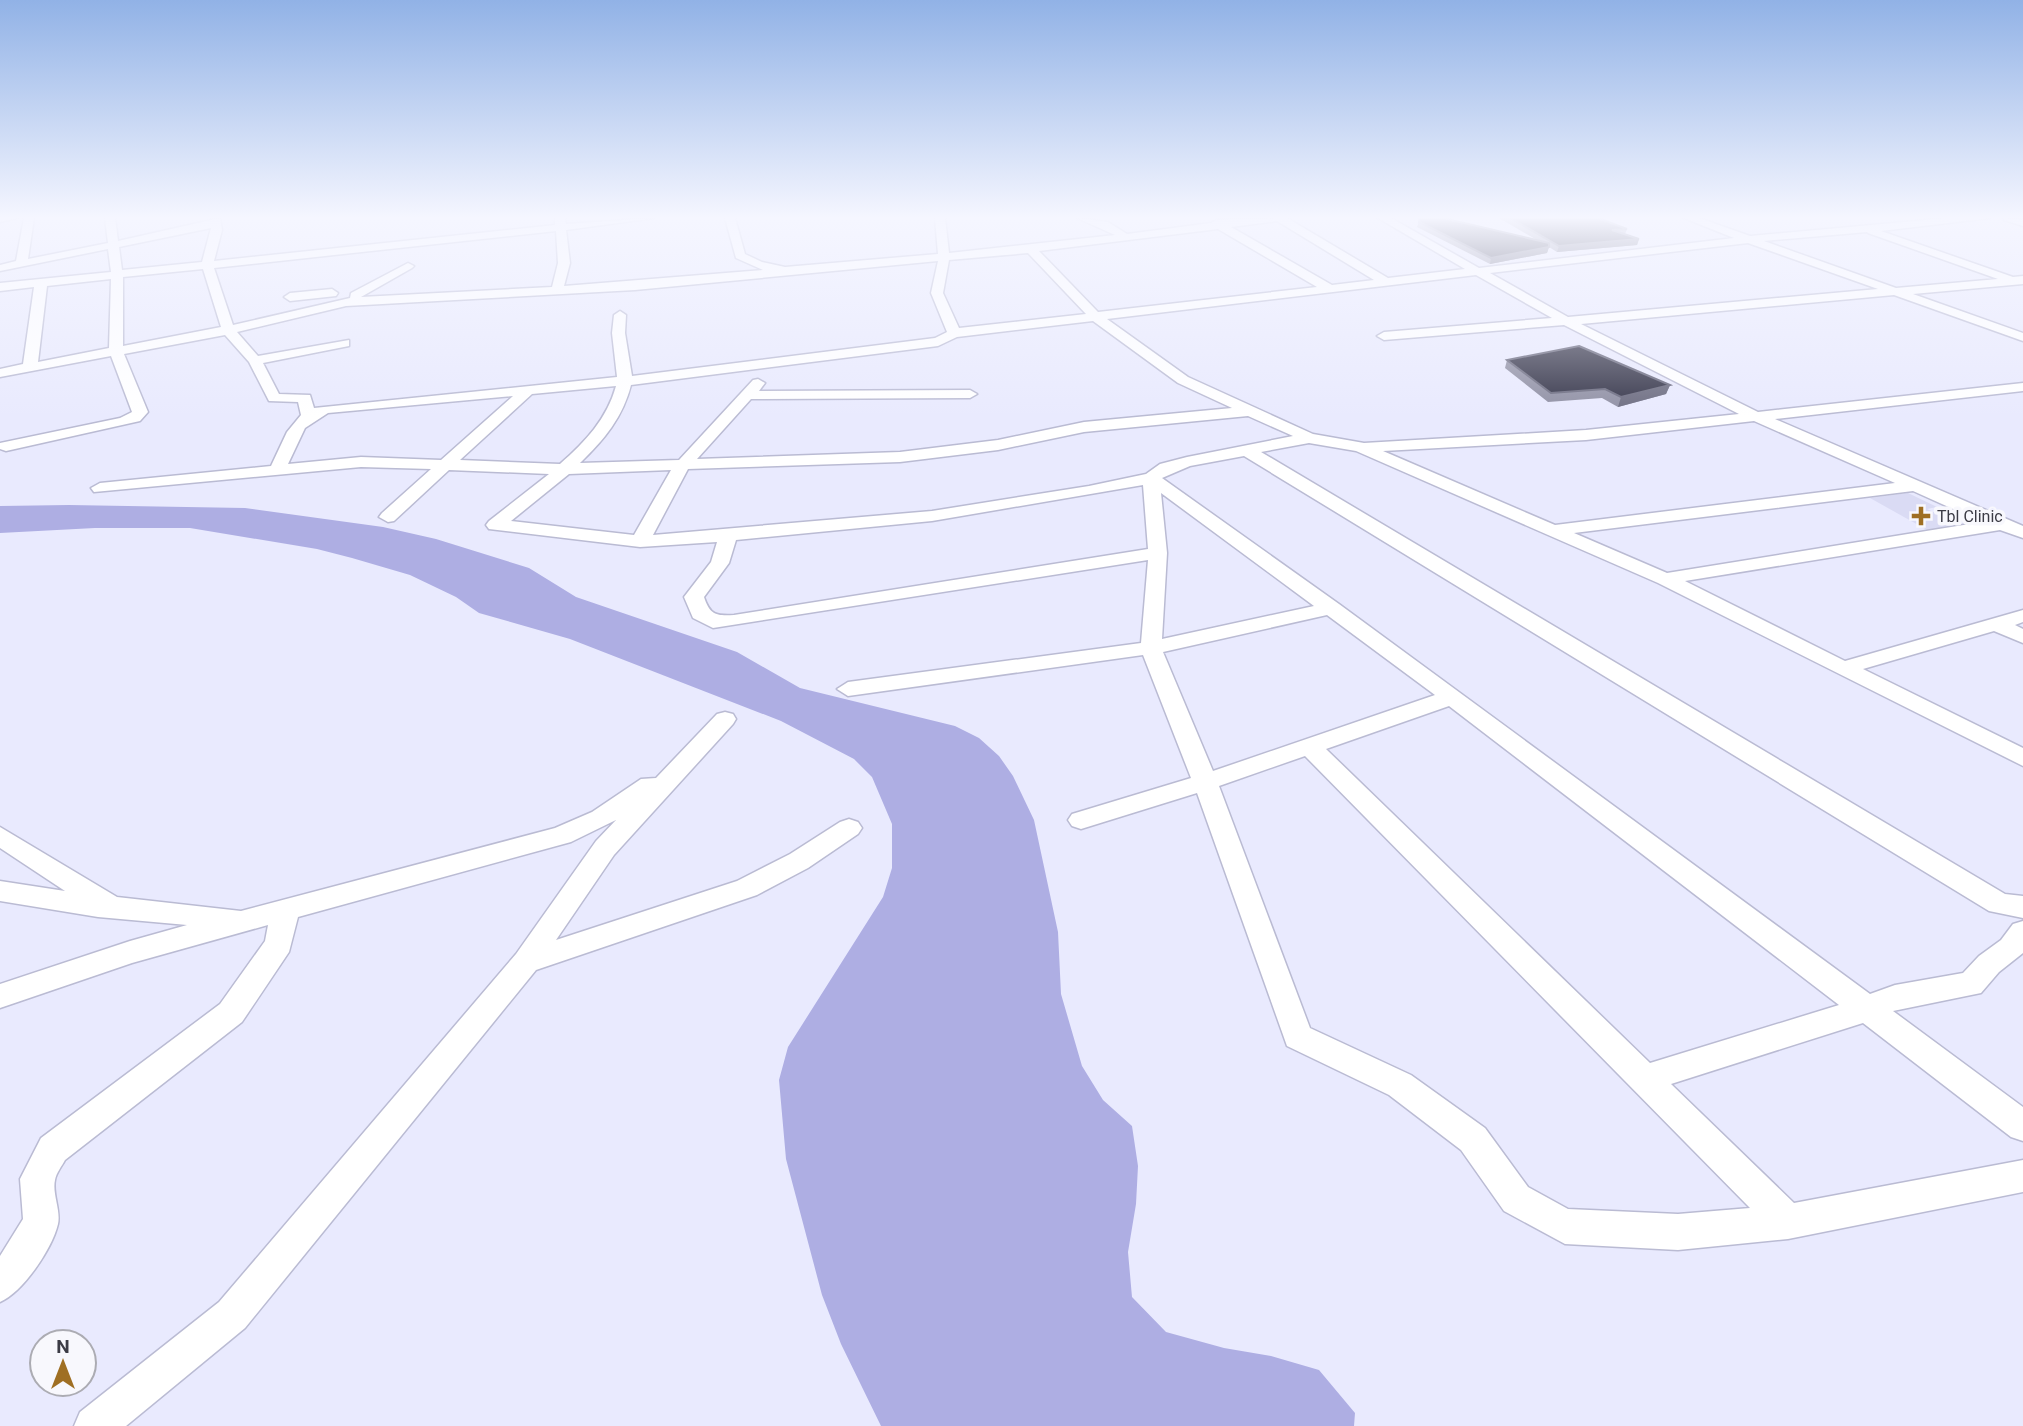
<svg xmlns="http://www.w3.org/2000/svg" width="2023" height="1426" font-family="Roboto,sans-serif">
  <rect width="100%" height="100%" fill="#e9eafe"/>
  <path fill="#dadbf4" d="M1908,493L1937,507L1927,509L1957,523L1929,531L1870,498Z"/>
  <path fill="#aeaee3" d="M69,505L245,508L383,527L436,539L529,568L576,597L737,652L800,688L955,726L979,738L999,756L1013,776L1034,820L1058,932L1061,994L1082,1066L1103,1100L1132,1126L1138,1166L1136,1204L1128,1252L1132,1297L1166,1332L1224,1348L1271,1356L1319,1370L1355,1413L1354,1426H881L841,1344L822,1295L786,1159L779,1080L788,1047L883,897L892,868V824L872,777L854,759L781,721L570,639L479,613L456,597L410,575L352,558L317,549L190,528H95L0,533V506Z"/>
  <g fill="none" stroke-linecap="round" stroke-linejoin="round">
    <defs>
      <g id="street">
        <path d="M0,218H17L0,222Z"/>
        <path d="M24,218H34L28,259L108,243L105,218H115L118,241L220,218L222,230L214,261L555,225V218H565L566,224L654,218L566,230L570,263L564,286L763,270L736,258L725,218H735L745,254L762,262L785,267L938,254L935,218H945L949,253L1115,235L1077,218L1108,222L1127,234L1211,223L1216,220L1287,218L1388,278L1465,269L1378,218H1391L1479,268L1734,238L1684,218H1699L1750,236L1948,218H1990L1881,231L2013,277L2023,276V284L1913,294L2023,333V341L1894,295L1581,324L1758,412L2023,383V391L1775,419L2023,526V538L2000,530L1685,581L1845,661L2023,610V622L2015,625L2023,629V643L1994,631L1863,669L2023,748V766L1658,583L1356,451L1309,443L1261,452L2005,894L2023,896V918L1989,911L1244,456L1190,466L1162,478L1339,604L1870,994L1895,985L1963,973L1979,956L2001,940L2013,924L2023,921V953L1999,972L1981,993L1893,1011L2023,1107V1141L2011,1137L1863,1023L1671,1084L1794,1203L2023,1160V1192L1788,1239L1678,1250L1565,1244L1504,1211L1461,1150L1389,1095L1287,1046L1197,793L1081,829L1072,826L1068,820L1072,814L1191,778L1143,655L848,696L837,689L848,682L1141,643L1148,560L713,628L693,618L684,597L711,562L717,542L640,547L489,529L486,525L489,521L549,474L449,470L394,521L388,522L379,517L382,513L431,469L361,467L94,492L91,488L100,483L271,466L287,432L301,415L298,402L269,401L249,362L225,335L124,354L148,412L140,421L6,451L0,449V443L120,418L132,412L111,356L0,377V369L23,364L34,287L0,291V283L111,272L108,249L0,271V265L16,261ZM1277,221L1374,280L1332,285L1231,227ZM211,228L202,262L122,270L119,247ZM1218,229L1317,287L1098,312L1039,251ZM556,231L558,263L552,287L361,297L412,268L414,266L408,263L351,293L350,298L233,325L214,268ZM1867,232L1868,233L1998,279L1896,288L1764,241ZM1748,243L1878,289L1568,317L1490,273ZM1028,253L1086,314L959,328L943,293L949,260ZM938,261L931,293L947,332L935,338L632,376L625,333L626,315L620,311L614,315L612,333L617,377L314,408L310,395L279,394L263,363L349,346V340L258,356L237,332L346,306L635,290ZM203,269L221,327L123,346V277ZM1476,275L1552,318L1384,332L1377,336L1384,340L1564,325L1739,414L1586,430L1364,443L1313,434L1188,377L1107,319ZM111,279L109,348L38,362L47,286ZM1093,321L1178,383L1232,408L1084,422L998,440L900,452L697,459L751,399L970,398L977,394L970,390L759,391L765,383L758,379L753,380L679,460L580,463C604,440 623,417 631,385L938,346L957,337ZM616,386C607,419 585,442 560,464L460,460L532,394ZM513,396L441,460L361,457L288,464L305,428L328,413ZM1248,416L1293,436L1187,457L1160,464L1146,474L1089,486L932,511L653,535L688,469L900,462L998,450L1084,432ZM1754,421L1895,483L1555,525L1383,451L1586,440ZM671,470L634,535L511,521L569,474ZM1143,485L1148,549L734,615C716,616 710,615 704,597L729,563L736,540L932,521ZM1913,491L1982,522L1667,573L1574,533ZM1161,493L1314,606L1162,639L1167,553ZM1327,615L1435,695L1213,771L1163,652ZM1449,706L1839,1005L1650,1063L1326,749ZM1305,756L1750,1208L1678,1214L1568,1209L1528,1187L1485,1128L1411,1075L1310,1028L1219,786Z"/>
        <path d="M2003,218L2023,220V226L2004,220Z"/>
        <path d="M332,289L338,293L336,296L290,301L284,297L290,293Z"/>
        <path d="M725,712L733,714L736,719L733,724L614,855L556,940L737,881L790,854L840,822L849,819L858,822L862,828L858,834L808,868L757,895L536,970L245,1328L126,1426H74L80,1412L219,1302L516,954L596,841L616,820L571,842L298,917L289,952L242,1022L65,1160C62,1166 56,1173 55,1180C52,1194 61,1210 58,1224C52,1249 23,1292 0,1302V1256L23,1219L20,1179L41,1138L220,1004L265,941L268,925L132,963L0,1008V984L130,941L187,925L98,917L0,901V881L65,891L0,848V827L117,897L241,911L555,828L592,812L641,779L656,778L717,714Z"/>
      </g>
    </defs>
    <use href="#street" stroke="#babbd3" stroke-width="3"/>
    <use href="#street" fill="#fff" fill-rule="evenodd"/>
  </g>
  <g fill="#9090a4">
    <path d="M1420,218L1537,240L1499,218H1598L1627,229L1625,234L1639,239L1637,245L1557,252L1549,247L1547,253L1490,264L1417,227Z"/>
    <path d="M1507,360L1670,385L1666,394L1618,407L1602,398L1548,402L1505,368Z"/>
  </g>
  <g fill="#6c6c80">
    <path d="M1639,239L1637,245L1557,252L1559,246Z"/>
    <path d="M1549,247L1547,253L1490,264L1491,258Z"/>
    <path d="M1670,385L1666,394L1618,407L1621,397Z"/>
  </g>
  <g fill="#36364a" stroke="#6c6c80" stroke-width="2">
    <path d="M1420,218H1443L1549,243V247L1491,258L1419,222Z"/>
    <path d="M1510,218H1598L1627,229L1612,230L1639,239L1559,246Z"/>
    <path d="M1579,346L1670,385L1621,397L1605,389L1551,393L1507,360Z"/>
  </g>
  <linearGradient id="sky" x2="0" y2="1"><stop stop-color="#91b2e6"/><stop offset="0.52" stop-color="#f5f6ff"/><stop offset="1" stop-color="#f5f6ff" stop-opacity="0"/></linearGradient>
  <rect width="2023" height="418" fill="url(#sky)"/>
  <path fill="#9f6f23" stroke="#f8f8fd" stroke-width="2.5" d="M1917.5 505.5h7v7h7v7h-7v7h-7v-7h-7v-7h7z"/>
  <g text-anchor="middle" stroke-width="7" stroke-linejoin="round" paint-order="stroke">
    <g font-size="16" fill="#3b3b45" stroke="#f8f8fd" text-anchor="start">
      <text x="1937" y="522">Tbl Clinic</text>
    </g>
  </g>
  <g transform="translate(63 1363)"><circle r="33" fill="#f8f8fd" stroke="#acacb3" stroke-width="2"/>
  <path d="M0-5L12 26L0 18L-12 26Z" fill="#9f6f23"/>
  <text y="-10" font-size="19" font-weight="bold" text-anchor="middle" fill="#3b3b45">N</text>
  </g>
</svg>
